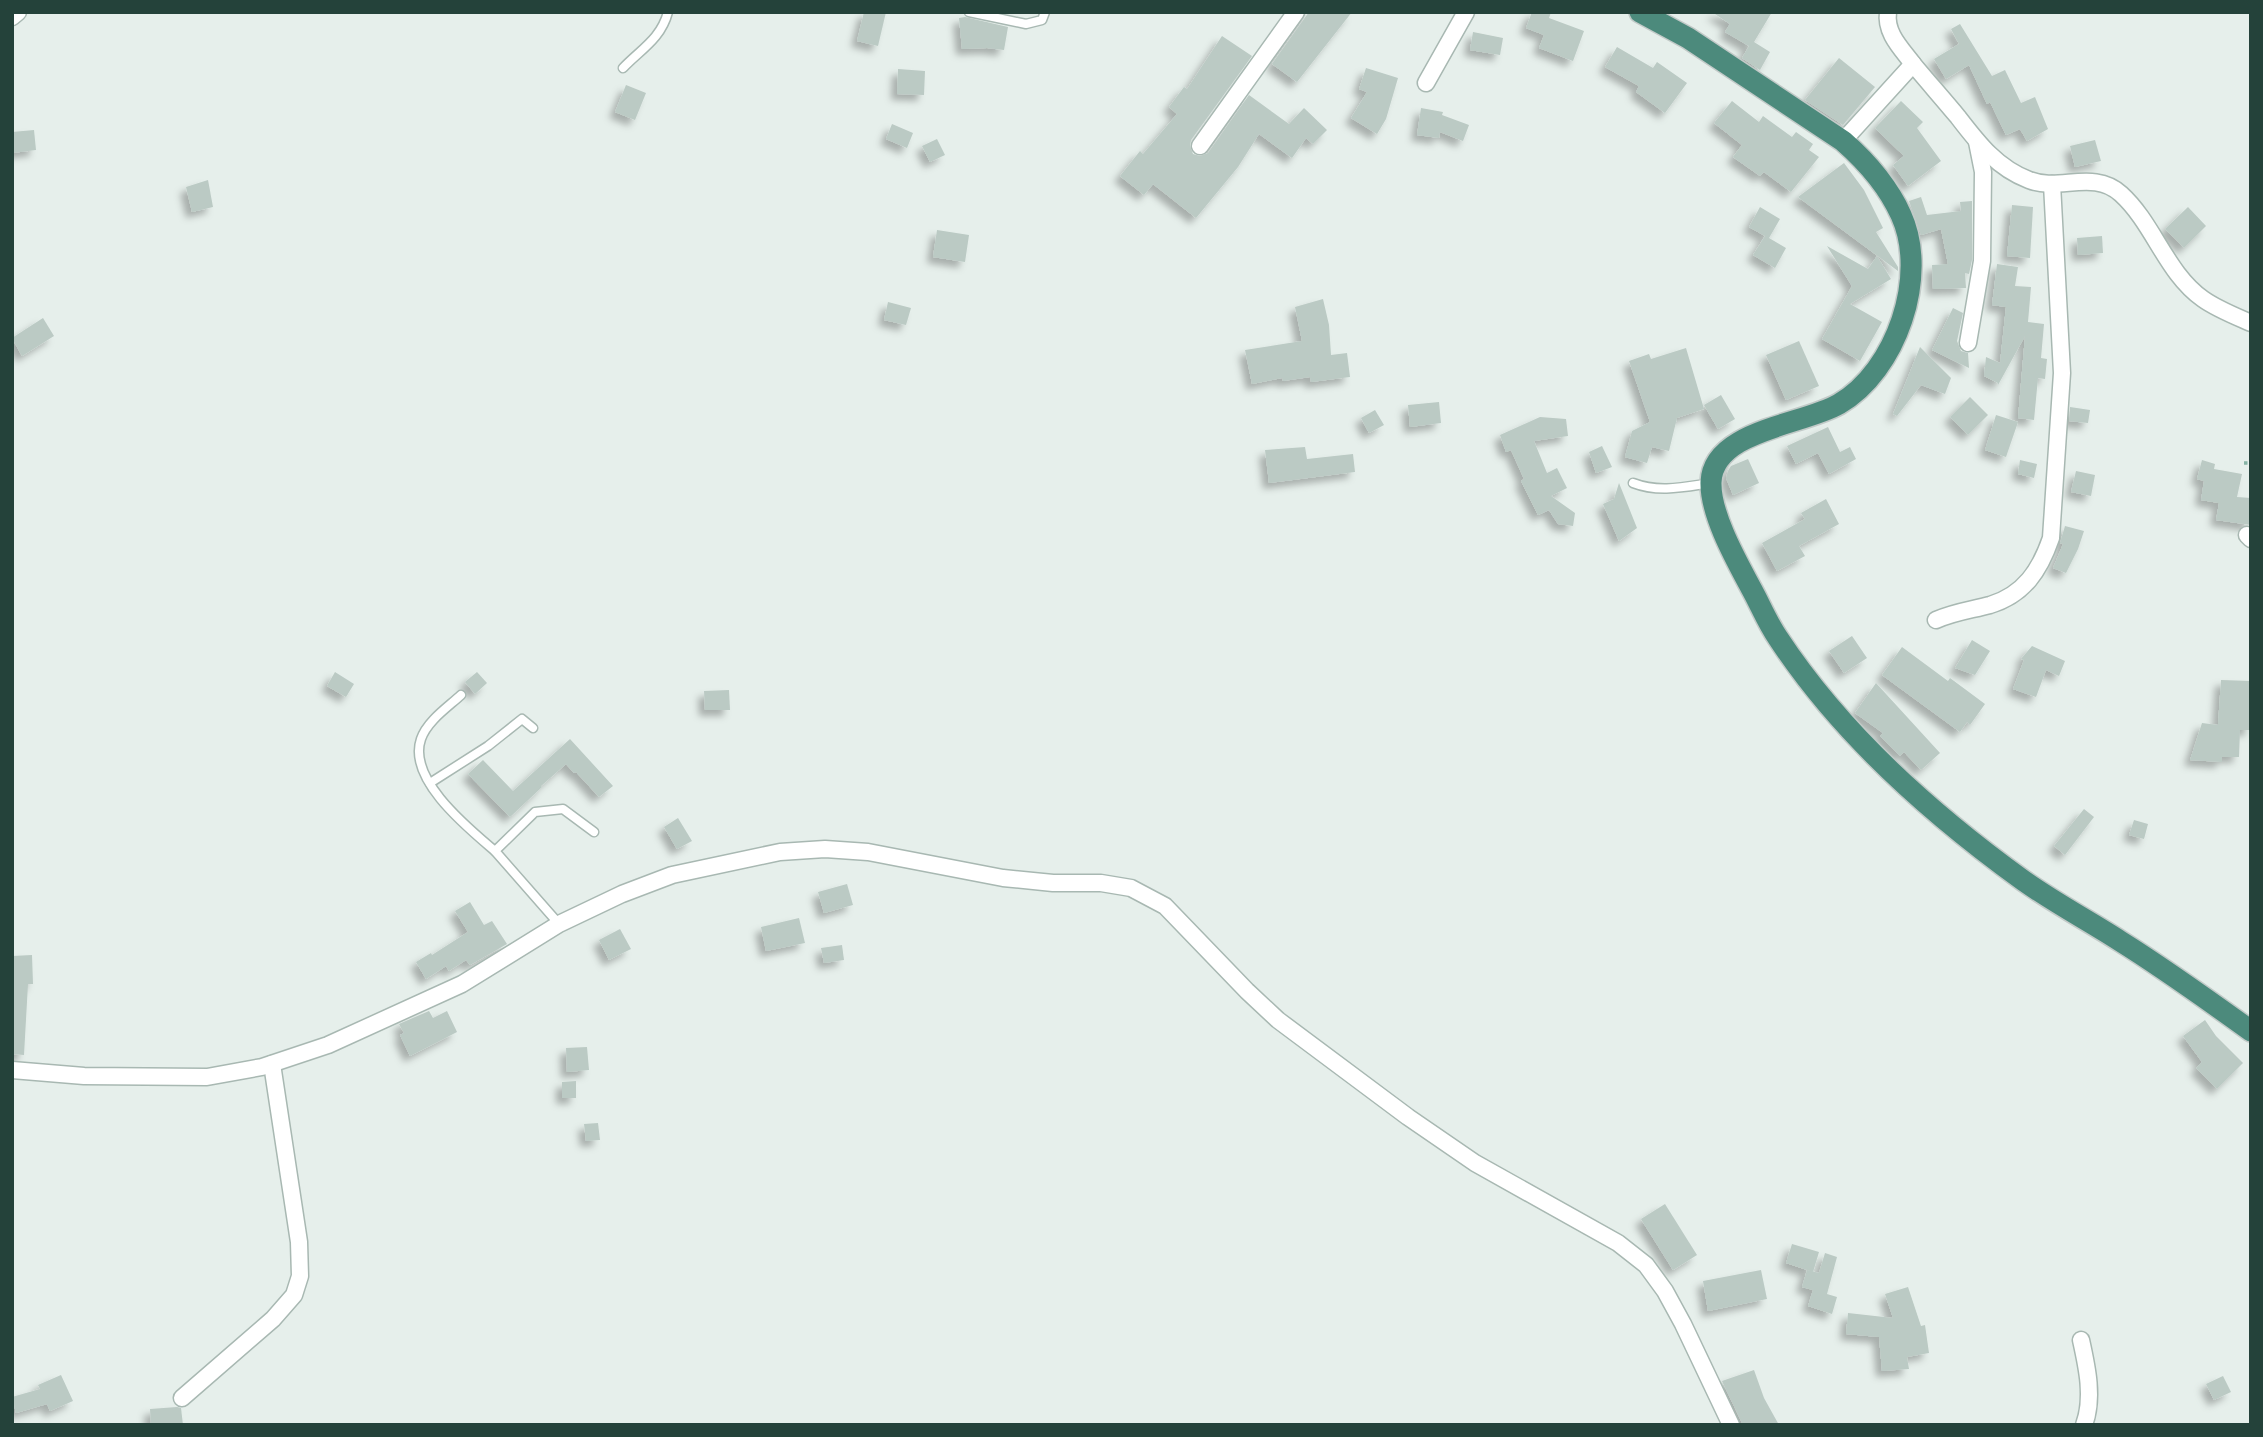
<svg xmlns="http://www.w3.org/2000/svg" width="2263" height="1437" font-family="Signika,sans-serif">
  <defs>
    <filter id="shadow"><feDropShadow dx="-6" dy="6" stdDeviation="3.5" flood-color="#0004"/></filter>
  </defs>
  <rect width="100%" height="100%" fill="#e6efeb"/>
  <g fill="#bbcac4" filter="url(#shadow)">
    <path d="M864,12H886L878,46L857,41Z"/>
    <path d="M1309,12H1352L1297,82L1272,64Z"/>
    <path d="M1532,12H1551L1549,18L1584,31L1573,61L1539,48L1544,35L1526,28Z"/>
    <path d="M1712,12H1772L1754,42L1770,52L1760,70L1742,58L1749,46L1725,32L1730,24Z"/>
    <path d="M965,17L1008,27L1004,50L987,48L962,49L959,18Z"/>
    <path d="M1960,24L1992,76L2005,70L2021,103L2035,97L2048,129L2027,141L2020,129L2006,135L1990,102L1987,104L1969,65L1946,79L1934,59L1959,44L1951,29Z"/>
    <path d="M1473,32L1503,38L1500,55L1470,50Z"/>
    <path d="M1222,36L1252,56L1191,140L1190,146L1193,154L1200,156L1208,153L1249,95L1289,124L1304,108L1327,130L1313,144L1306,138L1292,158L1259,134L1238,167L1196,218L1153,184L1144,195L1120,176L1140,151L1143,154L1177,114L1169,107L1184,87L1187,89Z"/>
    <path d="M1617,47L1653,68L1657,62L1687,83L1665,113L1636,92L1639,86L1605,67Z"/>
    <path d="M1839,58L1875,87L1843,125L1805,100Z"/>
    <path d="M1366,68L1398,78L1386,119L1377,134L1351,118L1367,92L1359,89Z"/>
    <path d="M898,69L925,71L924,95L897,94Z"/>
    <path d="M626,85L646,93L635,120L615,112Z"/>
    <path d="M1732,101L1759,122L1763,116L1792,137L1796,132L1813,144L1809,150L1819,157L1791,192L1764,172L1760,176L1733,157L1742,145L1714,123Z"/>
    <path d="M1901,101L1923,122L1917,128L1941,161L1908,186L1893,165L1904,156L1875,128Z"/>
    <path d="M1421,108L1443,112L1442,115L1469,125L1463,141L1440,132L1439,138L1417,135Z"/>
    <path d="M892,124L913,133L907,148L886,139Z"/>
    <path d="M34,130L36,150L12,153V132Z"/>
    <path d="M937,139L945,155L930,162L922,146Z"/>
    <path d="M2095,140L2101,161L2075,167L2070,146Z"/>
    <path d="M1844,163L1864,190L1883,228L1876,232L1898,267V271L1798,197Z"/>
    <path d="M208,180L213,207L192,212L186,187Z"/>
    <path d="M1921,197L1927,215L1961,211L1960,202L1972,201V260L1969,274L1965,273L1966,288L1933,289L1932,265L1948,264L1941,229L1921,235L1909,201Z"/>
    <path d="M2012,205L2033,207L2030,258L2007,256Z"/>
    <path d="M1760,207L1780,219L1769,238L1786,248L1775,268L1753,255L1765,236L1749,227Z"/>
    <path d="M2188,207L2206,226L2184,248L2165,229Z"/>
    <path d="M937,230L969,235L965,262L933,257Z"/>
    <path d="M2102,236L2103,253L2078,255L2077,238Z"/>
    <path d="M1827,246L1868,269L1877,256L1891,279L1850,304L1882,322L1860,361L1822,339L1852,286Z"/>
    <path d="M1997,264L2018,267L2015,286L2031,287L2028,322L2044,324L2041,358L2047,359L2045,379L2038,378L2034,420L2018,418L2025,336L1998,385V383L1984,376L1986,357L2000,363L2006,307L1992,305Z"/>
    <path d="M1323,299L1329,325L1331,355L1347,353L1350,377L1311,382L1310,377L1283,381L1282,378L1252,384L1245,350L1302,341L1295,307Z"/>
    <path d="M888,302L911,308L906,325L884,320Z"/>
    <path d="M1953,308L1963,313L1957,341L1961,351L1968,353L1969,368L1932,350Z"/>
    <path d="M43,318L54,336L22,356L12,338Z"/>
    <path d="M1799,341L1819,386L1786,400L1766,355Z"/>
    <path d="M1920,347L1951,378L1945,394L1921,385L1897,416L1893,414Z"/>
    <path d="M1686,348L1704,409L1677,418L1669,451L1652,447L1647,463L1625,457L1632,431L1650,422L1629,361L1649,354L1651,359Z"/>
    <path d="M1721,395L1735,419L1718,429L1704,405Z"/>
    <path d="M1970,397L1988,415L1968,435L1950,417Z"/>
    <path d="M1439,402L1441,423L1410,427L1408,405Z"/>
    <path d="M2070,407L2090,410L2088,423L2069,421Z"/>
    <path d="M1375,410L1384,425L1369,433L1361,418Z"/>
    <path d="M1996,415L2018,422L2006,457L1985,450Z"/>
    <path d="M1540,417L1566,419L1568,436L1534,441L1547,473L1557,468L1567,488L1551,496L1575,513L1573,526L1558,524L1549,510L1538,515L1521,481L1524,479L1511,450L1506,452L1500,435Z"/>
    <path d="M1828,427L1840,452L1850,447L1856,459L1829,474L1818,453L1796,464L1787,446Z"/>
    <path d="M1602,446L1612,467L1596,473L1589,452Z"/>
    <path d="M1305,447L1307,459L1353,454L1355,472L1269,483L1265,450Z"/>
    <path d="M1748,459L1759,483L1733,495L1726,478L1728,471L1731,466Z"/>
    <path d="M2020,460L2037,464L2034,478L2018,474Z"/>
    <path d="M2202,460L2215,464L2214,469L2242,474L2237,497L2251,498V525L2216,520L2219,503L2201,500L2204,481L2197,479Z"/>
    <path d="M2076,471L2095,475L2091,496L2071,492Z"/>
    <path d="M1619,483L1637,528L1619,541L1603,504L1614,499Z"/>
    <path d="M1826,499L1839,524L1799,546L1805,556L1777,571L1762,543L1805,519L1801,513Z"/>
    <path d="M2065,526L2084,531L2078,549L2066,573L2053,568L2063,544L2060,543Z"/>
    <path d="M1852,636L1867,658L1844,673L1829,651Z"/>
    <path d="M1972,640L1990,651L1975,675L1955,668Z"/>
    <path d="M2032,646L2065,661L2059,676L2046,670L2036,697L2013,689L2024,660L2021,659Z"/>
    <path d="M1902,647L1948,681L1950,678L1985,704L1970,725L1967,722L1960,732L1882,675Z"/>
    <path d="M335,672L354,684L346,697L327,686Z"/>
    <path d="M477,672L487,683L475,694L465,682Z"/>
    <path d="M2221,680L2251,681V730H2240L2239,757H2222V762L2190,760L2202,723L2218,725Z"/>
    <path d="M1876,683L1940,753L1921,770L1904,752L1900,756L1880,736L1883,733L1855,713Z"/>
    <path d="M729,690L730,710H705L704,691Z"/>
    <path d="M570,739L613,786L599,797L576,772L574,773L566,764L541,786L542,787L510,817L468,774L483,760L513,791Z"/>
    <path d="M2084,809L2094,817L2065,855L2054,846Z"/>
    <path d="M678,818L692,841L677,849L664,827Z"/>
    <path d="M2134,820L2148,824L2144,839L2129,835Z"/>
    <path d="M847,884L853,905L824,913L818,892Z"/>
    <path d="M470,902L484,925L492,921L507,944L470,965L466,960L449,971L446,966L426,979L416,962L431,953L432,955L468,932L455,911Z"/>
    <path d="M799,918L805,943L766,951L761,927Z"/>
    <path d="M620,929L631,949L609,960L599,940Z"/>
    <path d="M842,945L844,960L824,963L821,948Z"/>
    <path d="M32,955L33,984H28L24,1055L12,1054V956Z"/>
    <path d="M429,1011L433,1018L447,1011L457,1032L410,1056L400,1035L404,1033L399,1024Z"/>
    <path d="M2205,1020L2216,1036L2243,1063L2217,1089L2196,1068L2202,1062L2183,1036Z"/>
    <path d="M587,1047L589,1070L567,1072L566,1048Z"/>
    <path d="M576,1081V1098H562V1082Z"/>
    <path d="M598,1123L600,1140L586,1141L584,1124Z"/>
    <path d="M1665,1204L1697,1255L1673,1270L1641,1219Z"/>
    <path d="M1792,1244L1819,1252L1813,1272L1786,1263Z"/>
    <path d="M1825,1253L1837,1257L1827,1294L1837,1297L1832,1314L1808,1306L1813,1290L1802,1287L1807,1270L1819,1273Z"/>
    <path d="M1761,1270L1767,1299L1708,1311L1703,1281Z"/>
    <path d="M1908,1287L1921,1326L1925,1325L1929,1353L1907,1357L1909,1369L1882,1371L1879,1337L1846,1334L1848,1313L1893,1318L1885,1294Z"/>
    <path d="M1754,1370L1764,1398L1779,1425H1743L1722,1381Z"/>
    <path d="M61,1375L73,1401L50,1411L47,1404L16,1413L12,1397L40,1389L38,1385Z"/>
    <path d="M2223,1376L2231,1392L2214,1400L2206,1384Z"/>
    <path d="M177,1407L181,1408L183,1425H151L150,1409Z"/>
  </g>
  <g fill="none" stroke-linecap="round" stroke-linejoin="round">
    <defs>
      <g id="service">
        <path d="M969,12L1026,24L1042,20L1045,12"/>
        <path d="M623,68C640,50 661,39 668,12"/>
        <path d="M1633,483C1659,493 1684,487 1711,483"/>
        <path d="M461,695C448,707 427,721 421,739C407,779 468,828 495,851"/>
        <path d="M430,783L488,746L522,719L533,728"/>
        <path d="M559,924L495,851L535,812L563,809L594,832"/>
      </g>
      <g id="minor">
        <path d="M1888,12C1885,33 1901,48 1913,64"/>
        <path d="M12,17L18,12"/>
        <path d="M1426,83L1466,12"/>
        <path d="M1843,141L1913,64C1928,82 1943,99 1958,117C1978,143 1997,168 2029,180C2059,192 2094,169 2121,194C2154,224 2166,273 2203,299C2217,309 2235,316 2251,323"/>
        <path d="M1200,146L1296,12"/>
        <path d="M1968,343L1982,261L1983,172L1977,142"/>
        <path d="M2247,535L2251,539"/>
        <path d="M1936,620C1954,612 1971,610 1990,605C2024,595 2040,570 2051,538L2062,373L2052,184"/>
        <path d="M12,1070L84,1076L207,1077L262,1067L328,1045L462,984L559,924L622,894L672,875L780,852L825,849L868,852L1003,878L1053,883H1101L1131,888L1165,906L1247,991L1278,1020L1408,1117L1475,1163L1618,1243L1646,1265L1665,1291L1683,1324L1731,1425"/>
        <path d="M2081,1340C2087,1367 2094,1398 2084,1425"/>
        <path d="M182,1398L273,1319L294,1295L300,1276L299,1242L272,1064"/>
      </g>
      <path id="trunk" d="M1640,12L1688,38L1843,141C1867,162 1888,186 1901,215C1929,276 1896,371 1839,404C1803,425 1713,430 1711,482C1710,514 1736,560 1751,588C1760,604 1767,622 1778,638C1841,734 1931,814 2024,881C2055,903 2089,921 2120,941C2165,969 2208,1000 2251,1031"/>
    </defs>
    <use href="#service" stroke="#a8b8b2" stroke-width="11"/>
    <use href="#minor" stroke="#a8b8b2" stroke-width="19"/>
    <use href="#trunk" stroke="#c2cac8" stroke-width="24"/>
    <path stroke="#86b3a5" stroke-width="3.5" stroke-dasharray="3.5 5" stroke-linecap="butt" d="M2244,463H2251"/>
    <use href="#service" stroke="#fff" stroke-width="8"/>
    <use href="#minor" stroke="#fff" stroke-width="16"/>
    <use href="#trunk" stroke="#4c8a7c" stroke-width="21"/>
  </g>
  <rect width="2263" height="1437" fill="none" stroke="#24423a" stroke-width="28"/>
</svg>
